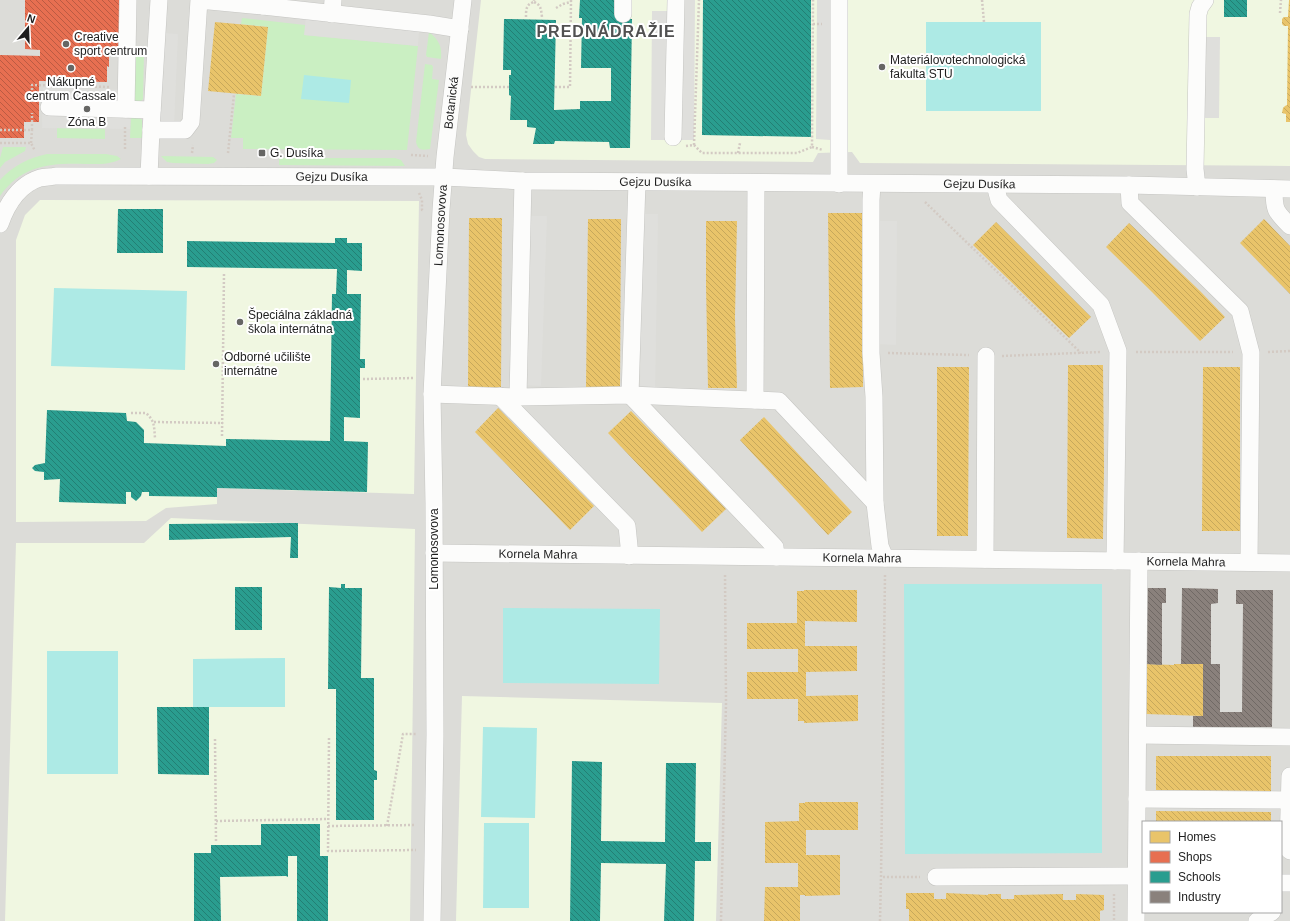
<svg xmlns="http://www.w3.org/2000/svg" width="1290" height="921" font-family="Helvetica,sans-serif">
  <defs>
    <pattern id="homes-back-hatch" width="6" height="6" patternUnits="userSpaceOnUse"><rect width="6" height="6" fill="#e9c46a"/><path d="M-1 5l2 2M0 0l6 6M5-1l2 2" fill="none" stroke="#c7a85b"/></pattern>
    <pattern id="shops-back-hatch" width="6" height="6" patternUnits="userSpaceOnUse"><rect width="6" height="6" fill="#e76f51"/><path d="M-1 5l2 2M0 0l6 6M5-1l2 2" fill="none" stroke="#bb5b43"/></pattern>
    <pattern id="schools-back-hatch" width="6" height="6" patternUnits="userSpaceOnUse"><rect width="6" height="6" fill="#2a9d8f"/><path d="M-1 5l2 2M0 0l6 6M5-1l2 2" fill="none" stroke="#237f74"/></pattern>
    <pattern id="industry-back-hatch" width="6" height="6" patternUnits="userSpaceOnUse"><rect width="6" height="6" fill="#8a817c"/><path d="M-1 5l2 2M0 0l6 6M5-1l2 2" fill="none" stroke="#706965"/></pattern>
  </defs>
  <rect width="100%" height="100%" fill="#edede6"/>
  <path fill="#dcdcd8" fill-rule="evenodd" d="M0,0H1290V921H0ZM1143,822H1281V912H1143Z"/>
  <g fill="#f0f7e1">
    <path d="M481,0H1290V166L860,163L852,152L818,153L813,162L485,159L479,157L473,151L468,144L466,135Z"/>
    <path d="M40,200L419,201L414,494L217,488V504L166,508L146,521L16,522V240L25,215Z"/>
    <path d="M171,518L415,529L410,921H5L16,543H144Z"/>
    <path d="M462,696L722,703L716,921H456Z"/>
  </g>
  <g fill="#caefc2">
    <path d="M242,18L305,25V35L418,46L407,150L243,149V138H231L236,94L261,96L268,27L241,24Z"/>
    <path d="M429,32C439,40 442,46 441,59L427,57L426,55Z"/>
    <path d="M140,53H144L143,99L140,103H130L132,57Z"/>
    <path d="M425,64L432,65L433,67L432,79L439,80L430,149C422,150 418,151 416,142Z"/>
    <path d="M131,117H139L142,120V138H130Z"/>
    <path d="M57,128L105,129V139L57,138Z"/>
    <path d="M3,147H26L25,151L5,162L0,168V158Z"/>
    <path d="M47,154H106L117,156L121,159C109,165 98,164 85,164C50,163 22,165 0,196V180C13,166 28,158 47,154Z"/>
    <path d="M161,156L213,157L217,160L214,163L208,164L173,163L167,162Z"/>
    <path d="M279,158H395L401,160L405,166L279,165Z"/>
  </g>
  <g fill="#adeae5">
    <rect x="926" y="22" width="115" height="89"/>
    <path d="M304,75L351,80L349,103L301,99Z"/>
    <path d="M54,288L187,291L185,370L51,366Z"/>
    <path d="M904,584H1102V853L905,854Z"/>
    <path d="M503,608L660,609L659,684L503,683Z"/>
    <rect x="47" y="651" width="71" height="123"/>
    <path d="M285,658V707H193V659Z"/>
    <path d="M483,727L537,728L535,818L481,817Z"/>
    <path d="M484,823H529V908H483Z"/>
  </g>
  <g fill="#dfdfdc">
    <path d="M669,0H695L694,140H651L652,11H669Z"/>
    <path d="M817,0H831L830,140L816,139Z"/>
    <path d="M306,17L419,30L418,46L304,35Z"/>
    <path d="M162,33L178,34L174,126H159Z"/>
    <path d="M1204,37H1220L1219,118H1203Z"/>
    <path d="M43,88L131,90L130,129L42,128Z"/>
    <path d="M643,214H658L655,394H640Z"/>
    <path d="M526,216H547L541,386L524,385Z"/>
    <path d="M879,221H897L896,345L879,344Z"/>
  </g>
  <g fill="url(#homes-back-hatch)">
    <path d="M1289,0H1290V122H1286V114L1282,113L1283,108L1285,106L1287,105L1288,26H1284L1282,24V19L1284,17H1288Z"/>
    <path d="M215,22L268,27L261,96L208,91Z"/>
    <path d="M828,213H862L863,387L830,388Z"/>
    <path d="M469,218H502L501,389H468Z"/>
    <path d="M588,219H621L620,389L586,388Z"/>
    <path d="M1264,219L1290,246V294L1240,243Z"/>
    <path d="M706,221H737L735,317L737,388H708L706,285Z"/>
    <path d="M996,222L1091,317L1069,338L973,245Z"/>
    <path d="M1129,223L1200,291L1225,317L1200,341L1152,292L1106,247Z"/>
    <path d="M1068,365H1103L1104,467L1103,539L1067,538Z"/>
    <path d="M937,367H969L968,536H937Z"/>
    <path d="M1203,367H1240V531H1202Z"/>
    <path d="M498,408L594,506L570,530L475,432Z"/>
    <path d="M631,411L726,509L702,532L608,433Z"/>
    <path d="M764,417L852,512L828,535L740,440Z"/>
    <path d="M804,590H857V622L805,621V646H857V671L806,672V696L858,695V721L804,723V721H798V699H747V672H798V649H747V623H797V591H804Z"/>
    <path d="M1146,664L1174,665V664H1203V716L1146,714Z"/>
    <path d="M1156,756H1271V791L1156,790Z"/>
    <path d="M805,802H858V830H806V855H840V895L805,896V895H800V921H764L765,887H798V863H765V822L799,821V803H805Z"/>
    <path d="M1156,811L1271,812V822H1156Z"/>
    <path d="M906,893H934V899H946V893L988,895V894H1001V899H1014V895L1063,894V900H1076V894L1104,895V910L1100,911V921H909V909H906Z"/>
  </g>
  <path fill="url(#shops-back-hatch)" d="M25,0H124L126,50H109V67L107,66V82L39,81V122H24V138H0V55L40,56V50L25,49Z"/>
  <g fill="url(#schools-back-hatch)">
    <path d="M580,0H616L615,18L632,19L630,148H610L609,142L555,141L554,144H533L536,128L527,127V120H510L511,96L509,95V75H511V70H503L504,19L556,20L554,110L580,109V101H611V68H581L582,18H579Z"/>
    <path d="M703,0H811V137L702,135Z"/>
    <rect x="1224" y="0" width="23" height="17"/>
    <path d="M118,209H163V253H117Z"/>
    <path d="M335,238H347V243H362V271L347,270V294H361L360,359H365V368H360V418L344,417V441L368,442L367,492L217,488V497L149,496V492H142L141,496L136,501L131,497V492H126V504L59,502L60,479L44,480V472L35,471L32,468L35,465L45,463L47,410L126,413L127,421L136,422L144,430V443L226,446V439L330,441L332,294H336L337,269L187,267V241L335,243Z"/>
    <path d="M292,523H298V558H290L291,537L169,540V524Z"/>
    <path d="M341,584H345V588H362L361,678H374V770L377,771V780H374V820H336V689H328L329,587L341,588Z"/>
    <rect x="235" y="587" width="27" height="43"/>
    <path d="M157,707H209V775L158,774Z"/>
    <path d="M572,761L602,762L601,841L665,842L666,763H696L695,842H711V861H695L694,921H664L666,864L601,863L600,921H570Z"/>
    <path d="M261,824H320V856H328V921H297V856H288V877L286,876L220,877L221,921H194V853H211V845H261Z"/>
  </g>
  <g fill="url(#industry-back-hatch)">
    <path d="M1147,588H1166V603H1162V665L1146,664Z"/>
    <path d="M1182,588L1218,589V603L1211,604V664H1220V712H1242L1243,604H1236V590H1273L1272,727H1193V716H1203V664H1181Z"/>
  </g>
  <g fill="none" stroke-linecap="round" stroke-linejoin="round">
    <defs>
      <g id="minor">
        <path d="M264,0L263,6L429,24L460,29"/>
        <path d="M623,0V14"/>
        <path d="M839,0V184"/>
        <path d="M332,14L333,0"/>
        <path d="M49,107L152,110"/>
        <path d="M126,109L128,0"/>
        <path d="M151,130H185L191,122L199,0L263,6"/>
        <path d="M673,137L676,0"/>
        <path d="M149,176L151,130L159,0"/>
        <path d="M637,182L630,395L775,547L776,557"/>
        <path d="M872,184L871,200V353L874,397L875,503L880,546L885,558"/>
        <path d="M995,185L999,200L1101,305L1118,351L1115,561"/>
        <path d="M1129,185L1130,203L1240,311L1251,353L1249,562"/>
        <path d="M1197,187L1195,169L1198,14L1200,7L1205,0"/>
        <path d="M1274,189C1274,210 1275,211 1290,226"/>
        <path id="s1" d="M0,224C7,204 18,185 40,178C45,177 51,177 56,176L444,177L523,181L1129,185L1290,189"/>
        <path d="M432,394L518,397L630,395L779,401L875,503"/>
        <path d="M500,396L627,526L629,546V556"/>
        <path d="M518,397L523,181"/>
        <path d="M755,400L756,183"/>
        <path id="s2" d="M434,553L1290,563"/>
        <path d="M985,559L986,356"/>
        <path d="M1138,735L1290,737"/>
        <path d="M1290,776L1288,849L1290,851"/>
        <path d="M1137,799L1289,800"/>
        <path d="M936,877L1136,876"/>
        <path d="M1281,883H1290"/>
        <path id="s3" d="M432,921L435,735L434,504L432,394L441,210L445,157L463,0"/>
        <path d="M1136,921L1139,561"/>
        <path d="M1257,921L1261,918L1272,912"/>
      </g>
    </defs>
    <use href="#minor" stroke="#c5c5c2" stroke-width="18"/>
    <g stroke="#d3cac3" stroke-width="2.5" stroke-dasharray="2 2" stroke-linecap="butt">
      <path d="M982,0L984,22"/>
      <path d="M534,2C541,5 541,9 542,17"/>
      <path d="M556,8L563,4L571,2"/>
      <path d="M1280,13L1281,0"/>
      <path d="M526,17C526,10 526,4 534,2V0"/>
      <path d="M813,24H822"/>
      <path d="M471,87H509"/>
      <path d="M555,87H570L571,0"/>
      <path d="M32,102V85L109,87"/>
      <path d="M0,130H32V113"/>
      <path d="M0,143H31L35,151"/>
      <path d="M31,143L32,130"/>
      <path d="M694,145L702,153H797L812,147L813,0"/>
      <path d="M686,146L694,145L699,0"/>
      <path d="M812,147L823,150"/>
      <path d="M125,149V125"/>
      <path d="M192,153L193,145"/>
      <path d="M228,153L234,94"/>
      <path d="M738,153L740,143"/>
      <path d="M411,155L428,156"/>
      <path d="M419,193L422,200V210H423"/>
      <path d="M925,202L1081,353"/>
      <path d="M1136,352H1233"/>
      <path d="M1268,352L1290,351"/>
      <path d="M888,353L969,355"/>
      <path d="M1002,356L1101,352"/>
      <path d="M363,379L415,378"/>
      <path d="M131,413H146C155,421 154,427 155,438"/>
      <path d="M154,422L223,423"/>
      <path d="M222,436L224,274"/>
      <path d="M885,575L881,877H920"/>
      <path d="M329,738L328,851L416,850"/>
      <path d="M215,739L216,842"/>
      <path d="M216,821L328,819"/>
      <path d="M328,826L416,825"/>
      <path d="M387,826L403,734H417"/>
      <path d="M1114,894V921"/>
      <path d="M721,921L726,703L725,573"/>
      <path d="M880,921L881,877"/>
    </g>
    <use href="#minor" stroke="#fcfcfb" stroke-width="17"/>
  </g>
  <g fill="#666664" stroke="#fff" stroke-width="1.5">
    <circle cx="66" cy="44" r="4"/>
    <circle cx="882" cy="67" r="4"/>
    <circle cx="71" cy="68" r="4"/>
    <circle cx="87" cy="109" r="4"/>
    <rect x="258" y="149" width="8" height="8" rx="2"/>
    <circle cx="240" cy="322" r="4"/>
    <circle cx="216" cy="364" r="4"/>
  </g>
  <g text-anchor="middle" stroke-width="4" stroke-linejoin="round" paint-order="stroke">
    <g font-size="12" fill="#1e1e1e" stroke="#fff" text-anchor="start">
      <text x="74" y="41">Creative<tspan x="74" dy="14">sport centrum</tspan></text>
      <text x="890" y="64">Materiálovotechnologická<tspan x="890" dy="14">fakulta STU</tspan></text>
      <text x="71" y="86" text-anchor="middle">Nákupné<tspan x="71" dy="14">centrum Cassale</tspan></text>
      <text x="87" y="126" text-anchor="middle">Zóna B</text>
      <text x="270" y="157">G. Dusíka</text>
      <text x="248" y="319">Špeciálna základná<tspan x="248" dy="14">škola internátna</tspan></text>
      <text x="224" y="361">Odborné učilište<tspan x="224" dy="14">internátne</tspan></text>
    </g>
    <g font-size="12" fill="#1e1e1e" stroke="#fff">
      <text dy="4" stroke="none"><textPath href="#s3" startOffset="819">Botanická</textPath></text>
      <text dy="4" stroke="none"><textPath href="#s1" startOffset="355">Gejzu Dusíka</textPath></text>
      <text dy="4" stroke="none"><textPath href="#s1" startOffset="679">Gejzu Dusíka</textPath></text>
      <text dy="4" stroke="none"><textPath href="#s1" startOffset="1003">Gejzu Dusíka</textPath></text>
      <text dy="4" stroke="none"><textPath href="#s3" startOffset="696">Lomonosovova</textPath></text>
      <text transform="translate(434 549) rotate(-90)" y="4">Lomonosovova</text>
      <text dy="4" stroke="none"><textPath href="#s2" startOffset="104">Kornela Mahra</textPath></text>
      <text dy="4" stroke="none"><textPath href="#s2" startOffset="428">Kornela Mahra</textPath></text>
      <text dy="4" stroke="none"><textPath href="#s2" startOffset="752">Kornela Mahra</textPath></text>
    </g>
    <g font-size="16" font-weight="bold" letter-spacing="1" fill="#515151" stroke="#fff">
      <text x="606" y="37">PREDNÁDRAŽIE</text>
    </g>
  </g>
  <rect x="1142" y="821" width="140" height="92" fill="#ffffff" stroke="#a5a5a5"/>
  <rect x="1150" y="831" width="20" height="12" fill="#e9c46a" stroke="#a5a5a5"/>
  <text x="1178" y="841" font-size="12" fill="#1e1e1e">Homes</text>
  <rect x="1150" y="851" width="20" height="12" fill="#e76f51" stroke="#a5a5a5"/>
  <text x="1178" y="861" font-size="12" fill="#1e1e1e">Shops</text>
  <rect x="1150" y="871" width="20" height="12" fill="#2a9d8f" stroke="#a5a5a5"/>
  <text x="1178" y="881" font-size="12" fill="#1e1e1e">Schools</text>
  <rect x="1150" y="891" width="20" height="12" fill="#8a817c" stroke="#a5a5a5"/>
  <text x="1178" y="901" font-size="12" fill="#1e1e1e">Industry</text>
  <g transform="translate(28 28) rotate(19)" stroke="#ffffff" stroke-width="3" paint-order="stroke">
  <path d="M0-3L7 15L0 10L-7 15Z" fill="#1e1e1e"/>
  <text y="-6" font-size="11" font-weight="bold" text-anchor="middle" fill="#1e1e1e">N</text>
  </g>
</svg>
